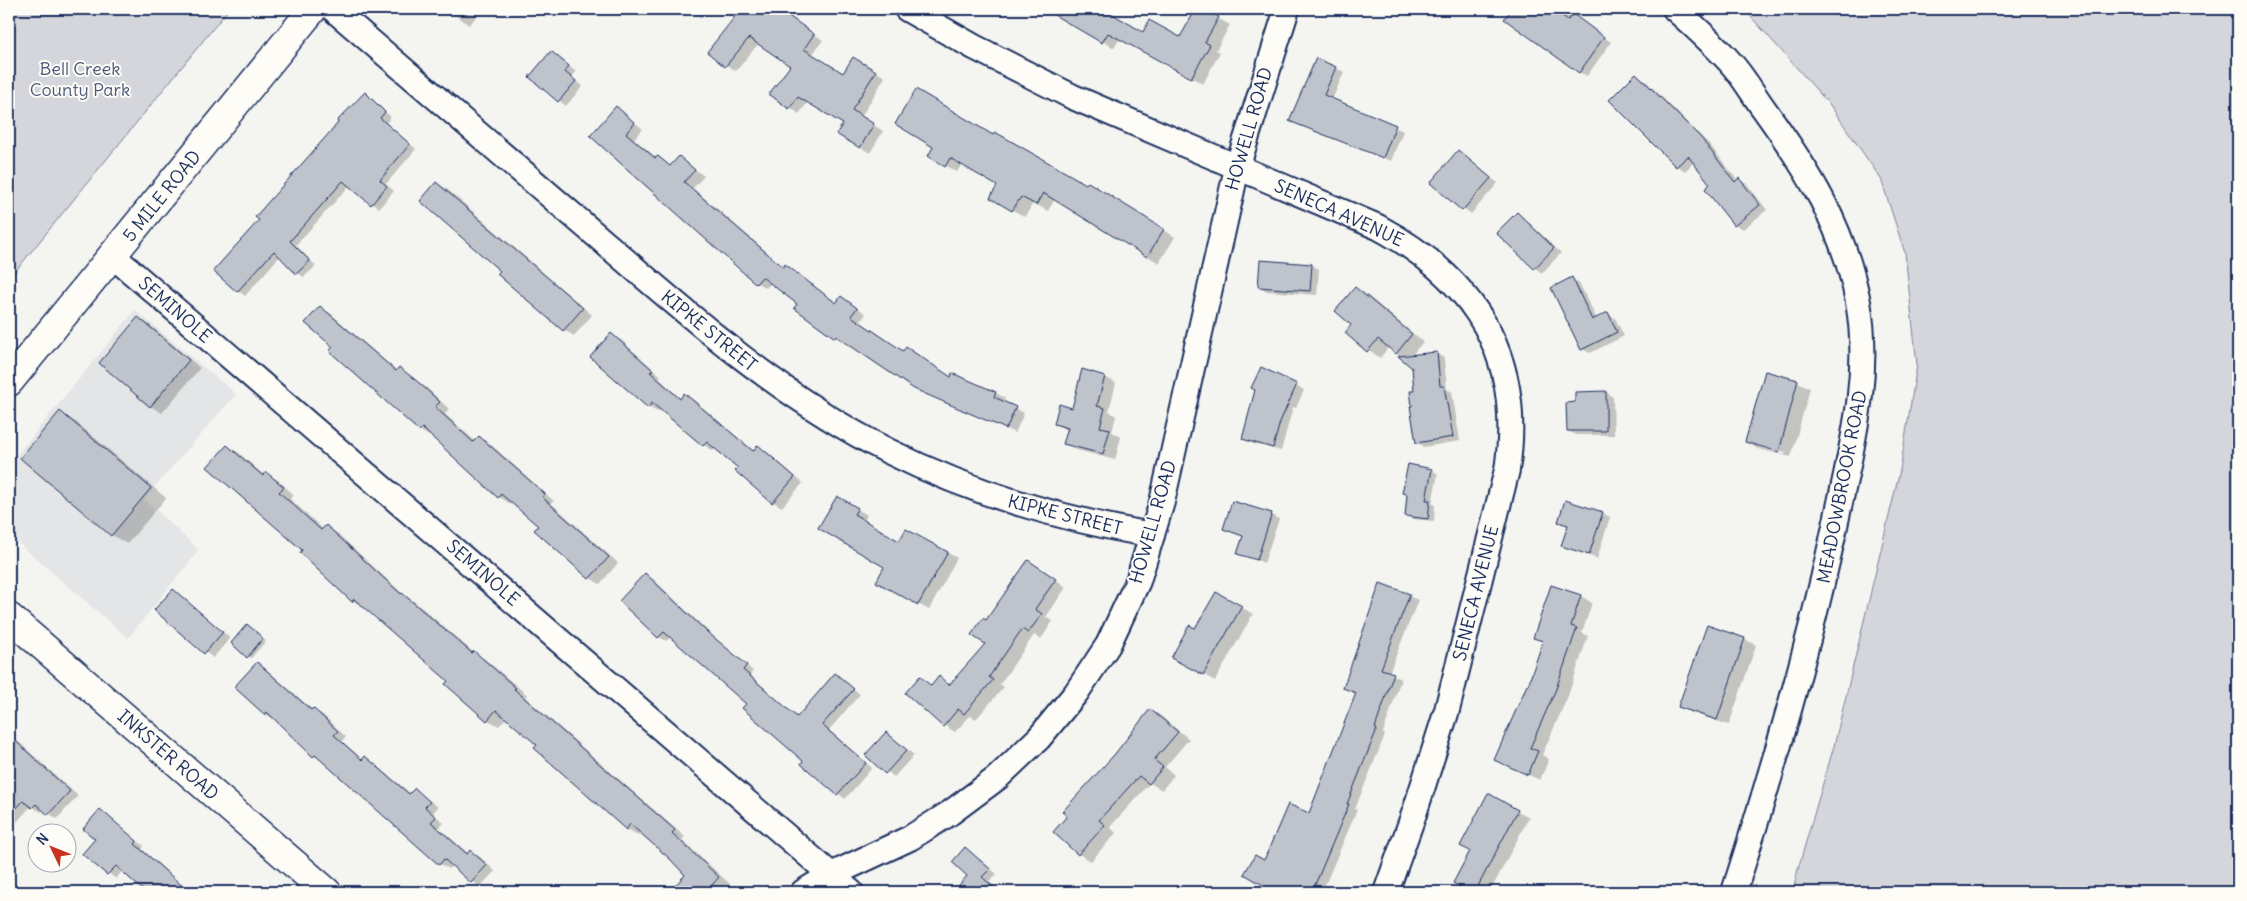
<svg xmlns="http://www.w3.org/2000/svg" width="2247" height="901" font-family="Delius,sans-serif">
  <rect width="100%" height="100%" fill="#f4f4f1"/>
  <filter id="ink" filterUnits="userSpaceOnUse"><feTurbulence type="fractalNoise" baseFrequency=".02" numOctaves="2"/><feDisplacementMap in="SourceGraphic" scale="10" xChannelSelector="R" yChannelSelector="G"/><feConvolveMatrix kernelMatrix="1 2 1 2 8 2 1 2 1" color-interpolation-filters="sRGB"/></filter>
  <g filter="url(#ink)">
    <path fill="#e4e5e6" d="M135,310L236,394L144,499L199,550L128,638L9,535V465Z"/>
    <g fill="#d4d6db" stroke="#78829c">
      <path d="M9,9H229L9,279Z"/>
      <path d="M1744,9H2238V892H1793L1798,869L1834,746L1900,470L1917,365L1905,253L1881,179L1830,105Z"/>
    </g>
    <g fill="#0003" fill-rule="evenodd">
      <path d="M446,9H483L469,25Z"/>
      <path d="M688,9H710L702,18Z"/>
      <path d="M776,9L823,40L812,55L843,74L853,58L885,77L861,117L883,131L870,153L838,134L844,123L808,102L799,114L771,94L792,66L759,43L736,71L708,52L764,26Z"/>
      <path d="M1047,9H1101L1144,33L1181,38L1197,9H1201L1230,25L1216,50L1220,52L1203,84L1120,38L1114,48Z"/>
      <path d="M1510,9H1564L1611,42L1587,76L1579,72Z"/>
      <path d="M552,52L576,72L572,77L583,86L566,106L530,77Z"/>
      <path d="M1317,59L1344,72L1332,100L1403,131L1391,161L1290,120Z"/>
      <path d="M1636,74L1644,79L1709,144L1738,181L1739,180L1747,184L1767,210L1743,229L1735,225L1712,185L1694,162L1685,171L1677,166L1611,100Z"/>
      <path d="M365,94L391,117L386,123L416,149L386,184L394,191L379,208L350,185L296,245L316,266L304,277L297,273L280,256L245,296L238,291L215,271L260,220Z"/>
      <path d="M616,108L643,129L634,139L657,158L658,157L671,166L679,157L704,176L693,188L784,267L794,271L837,303L842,297L851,303L866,314L860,322L904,352L952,378L953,375L996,393L1005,398L1003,402L1024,413L1015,433L915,388L846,341L845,342L835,337L799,304L771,283L766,288L757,283L592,136Z"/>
      <path d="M998,139L1087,186L1100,190L1175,237L1159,263L1055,199L1048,211L1033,203L1025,217L991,197L999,185L962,164L957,172L929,156Z"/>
      <path d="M1458,152L1498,183L1471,214L1432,183Z"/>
      <path d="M437,183L447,189L592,315L574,336L564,330L499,274L501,271Z"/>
      <path d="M1517,214L1524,218L1561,253L1542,273L1535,268Z"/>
      <path d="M1312,265L1319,269L1317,295L1267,291L1259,286Z"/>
      <path d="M1572,279L1579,283L1597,319L1608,314L1615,318L1624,336L1590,353L1582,349Z"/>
      <path d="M1355,288L1367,295L1423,342L1411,356L1437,354L1444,358L1447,389L1452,392L1460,441L1424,447L1417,442L1413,367L1389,347L1380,358L1346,333L1353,325Z"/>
      <path d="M320,307L330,313L397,371L399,369L409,375L428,389L449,409L445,414L475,441L479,437L489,443L554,501L551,503L618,563L600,584L590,578L536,530L539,526L511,501L509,503L499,497L431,435L429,436L419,430L335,347Z"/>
      <path d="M139,318L150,325L200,368L162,413L150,406Z"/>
      <path d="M611,335L621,340L661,376L659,378L681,399L685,395L694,400L754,451L758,447L767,452L803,483L782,507L773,502L737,471L740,468L716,447L713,451L704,445L661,409L658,412L648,407Z"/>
      <path d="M1261,369L1304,390L1296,408L1293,407L1281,451L1251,443L1243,439Z"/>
      <path d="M1765,373L1798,382L1810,388L1791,457L1758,449L1747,442ZM1758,445L1785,452V455L1758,447Z"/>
      <path d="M1105,377L1116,383L1109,411L1116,416L1112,432L1121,437L1115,460L1077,450L1065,443L1068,431L1055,424L1073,409Z"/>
      <path d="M1606,392L1613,397L1614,435H1576L1568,431Z"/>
      <path d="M61,413L76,422L166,498L127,544L112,535Z"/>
      <path d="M228,446L239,453L265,476L267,474L278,480L294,495L290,499L323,529L326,526L337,533L404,595L414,601L474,653L485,659L527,695L525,697L685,837L682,840L730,884L722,892H671L687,874L641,832L638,835L627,829L507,717L499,726L488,720L449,681L364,607L353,601L304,550Z"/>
      <path d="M1432,470L1438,474L1432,503L1435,505L1434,521L1412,519L1406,516L1408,495L1404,493Z"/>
      <path d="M838,497L867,515L864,521L899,543L906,530L957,558L929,610L888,588L886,567Z"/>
      <path d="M1603,513L1610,517L1597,559L1562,545L1568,526L1559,521Z"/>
      <path d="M1271,514L1279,519L1264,563L1239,553L1244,537L1225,529Z"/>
      <path d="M1040,568L1066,587L1046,617L1053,621L1041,639L1034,635L1000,684L1004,687L976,719L970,716L955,732L944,725L920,678L933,686L939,678L951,685L986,644L987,622Z"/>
      <path d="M646,575L653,579L714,637L753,671L750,675L798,718L835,675L860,694L829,730L872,768L845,799L803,764L805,761L747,704L671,637L666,641L659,637Z"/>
      <path d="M1380,584L1418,600L1389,673L1401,679L1383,733L1385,735L1355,809L1357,810L1322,892H1276L1265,862L1310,814L1357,694L1344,688Z"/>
      <path d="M1552,587L1581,596L1592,603L1582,633L1588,636L1568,696L1542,755L1549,759L1540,780L1495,760L1529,687L1544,643L1535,637Z"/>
      <path d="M173,590L230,638L213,658L156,610Z"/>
      <path d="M1217,593L1253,614L1215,681L1172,657L1196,630Z"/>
      <path d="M251,628L266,641L251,658L248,656Z"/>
      <path d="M1744,639L1756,645L1729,725L1692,713L1680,706Z"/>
      <path d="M257,663L266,669L313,710L322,714L346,737L342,741L363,760L366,758L374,763L411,794L415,789L438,807L433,813L444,823L439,828L469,854L471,852L480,857L495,871L480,887L453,865L449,869L440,864L322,760L314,756L274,719L265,714Z"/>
      <path d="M1151,710L1162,717L1189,739L1165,767L1174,775L1162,790L1150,783L1110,827L1116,833L1091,861L1079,854L1054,832Z"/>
      <path d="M9,733L78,796L57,819L43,809L41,812L31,806L9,831Z"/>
      <path d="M886,733L914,755L894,777L867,755Z"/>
      <path d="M1488,795L1529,817L1490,892H1472L1455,883L1472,851Z"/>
      <path d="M100,811L144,846L142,849L190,892H147L123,870L116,879L84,854L96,839Z"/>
      <path d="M966,848L997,874L989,882L1000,892H962L958,888L969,876Z"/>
      <path d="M31,886L38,890L40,892H24Z"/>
    </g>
    <g fill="#bfc3cc" stroke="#1b2f5e">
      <path d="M741,9H779L814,34L804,49L843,73L853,57L876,71L852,110L874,124L860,148L836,134L843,124L798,97L789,109L769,94L790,66L749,38L725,67L707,52Z"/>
      <path d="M1044,9H1104L1143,32L1149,20L1180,37L1196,9H1203L1219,17L1205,42L1210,45L1191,78L1108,33L1102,43Z"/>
      <path d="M1512,9H1553L1568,20L1573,14L1604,37L1579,73L1504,19Z"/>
      <path d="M551,51L569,66L565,72L576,81L558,102L529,77Z"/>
      <path d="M1316,58L1336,67L1324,95L1396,125L1383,158L1289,121Z"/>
      <path d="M1636,73L1701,138L1735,182L1739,178L1760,205L1734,226L1705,189L1710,184L1688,156L1676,167L1609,100Z"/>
      <path d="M916,89L993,135L995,132L1086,184L1088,182L1164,229L1147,257L1043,193L1036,205L1021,197L1012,211L990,198L997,186L950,158L945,167L928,156L933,147L895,124Z"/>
      <path d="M365,92L385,112L380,118L410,144L380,180L387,186L371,205L343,181L290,241L310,261L296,274L274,251L237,292L213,271L259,220L255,217L338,123L337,121Z"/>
      <path d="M616,106L635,123L626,133L655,158L658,156L670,166L679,156L695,170L684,182L783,267L785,264L836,303L841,296L857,308L851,316L903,351L906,347L951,377L952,373L996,392L994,397L1016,407L1006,429L914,389L836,336L835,338L794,308L797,304L762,277L756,284L590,136Z"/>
      <path d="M1458,150L1491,178L1462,211L1430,183Z"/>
      <path d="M436,182L583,308L563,331L497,274L500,271L420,201Z"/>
      <path d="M1517,212L1554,248L1534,269L1496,233Z"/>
      <path d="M1260,260L1312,264L1310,291L1258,287Z"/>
      <path d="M1572,277L1592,320L1608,312L1617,332L1581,350L1551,288Z"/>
      <path d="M1355,287L1412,334L1396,354L1378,339L1367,352L1345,333L1351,325L1335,311Z"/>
      <path d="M320,306L396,371L399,367L418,382L440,402L435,407L473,442L479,436L545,494L542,497L609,557L589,579L534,530L538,526L501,494L498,498L422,428L419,431L329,351L333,347L305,323Z"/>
      <path d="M138,317L189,360L150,407L99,363Z"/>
      <path d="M611,333L653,370L650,372L680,399L684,393L753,451L758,445L795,477L772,503L735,471L738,468L707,442L703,446L652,403L648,408L590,357Z"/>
      <path d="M1437,352L1440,386H1444L1453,437L1416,443L1410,406H1412L1410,391H1414L1412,368L1398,356Z"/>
      <path d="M1261,367L1297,384L1280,422L1273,448L1242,439L1255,390L1251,388Z"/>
      <path d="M1082,369L1105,376L1097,406L1105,408L1100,427L1110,429L1103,454L1063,444L1068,428L1054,424L1059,404L1072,408Z"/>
      <path d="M1765,371L1798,380L1779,452L1745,442Z"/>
      <path d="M1606,391V431H1567L1566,403L1575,402V392Z"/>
      <path d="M60,411L151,488L111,536L20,458Z"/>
      <path d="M227,445L263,476L266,472L284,487L279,492L321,530L326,525L401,594L402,593L472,653L474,651L516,688L514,689L675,830L672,833L719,877L706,892H669L685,875L670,859L630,824L626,830L534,748L537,745L496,710L487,721L445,684L448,681L354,599L352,602L300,553L302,550L207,467Z"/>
      <path d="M1408,464L1432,469L1426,500H1430L1428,519L1405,516L1407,494L1402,493Z"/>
      <path d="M837,496L858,508L854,514L899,541L906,529L948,552L918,605L876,582L884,567L818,528Z"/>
      <path d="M1565,500L1603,512L1589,555L1561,546L1568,525L1558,522Z"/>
      <path d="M1232,501L1272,513L1257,560L1237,554L1243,536L1223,529Z"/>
      <path d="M1028,560L1056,579L1035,609L1042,614L1028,633L1022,629L989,677L993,680L964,714L958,709L943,727L905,693L920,676L931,686L939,676L949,685L985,644L971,635L983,618L986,620Z"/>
      <path d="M645,573L706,631L747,665L743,670L797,717L835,673L854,689L822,725L866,763L837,795L801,764L803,761L742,708L746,704L664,632L658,638L619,601Z"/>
      <path d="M1380,583L1410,594L1381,669L1394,673L1375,728L1377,729L1347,804H1349L1312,892H1275L1244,874L1255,855L1264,860L1288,804L1309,813L1356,693L1343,688Z"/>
      <path d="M1551,585L1581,595L1571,626L1577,628L1556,689L1530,748L1538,751L1528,775L1494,760L1527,685H1528L1543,641L1533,638Z"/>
      <path d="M173,589L223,632L204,654L154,610Z"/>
      <path d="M1216,592L1242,606L1203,675L1171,658L1189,625L1195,628Z"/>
      <path d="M247,624L263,638L247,658L231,643Z"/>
      <path d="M1707,625L1745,638L1717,720L1678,707Z"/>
      <path d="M257,662L311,710L313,708L338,731L334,735L362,760L365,756L409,794L415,788L430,802L425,807L436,817L431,822L467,854L470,850L487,865L471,883L444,859L439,865L315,755L313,757L267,712L265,715L234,687Z"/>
      <path d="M1150,709L1178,732L1154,760L1163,767L1149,784L1139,776L1099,820L1105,825L1078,855L1053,832L1067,816L1062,812L1114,755Z"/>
      <path d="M886,732L907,750L885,774L865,755Z"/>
      <path d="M9,735L70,791L48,815L36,804L32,808L23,801L9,817Z"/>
      <path d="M1488,793L1518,810L1475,892H1470L1453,883L1470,851L1460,846Z"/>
      <path d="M100,809L137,841L135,844L189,892H145L116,866L107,875L82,854L95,839L83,829Z"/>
      <path d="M965,847L990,869L982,877L999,892H953L967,876L952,862Z"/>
    </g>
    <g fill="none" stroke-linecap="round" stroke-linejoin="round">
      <defs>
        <g id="minor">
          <path d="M333,9C421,85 509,160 597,236C688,315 779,396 888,451C972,493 1060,519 1152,535"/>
          <path d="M907,9L974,47L1073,97L1378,227C1476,280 1524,357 1507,470L1447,710L1415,811L1386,892"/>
          <path d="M1675,9C1694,26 1713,43 1730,62C1743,76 1753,94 1764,109C1808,170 1844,227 1858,302C1871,373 1853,442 1838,512C1811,641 1774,766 1734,892"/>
          <path d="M113,256L851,892"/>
          <path d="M803,892L831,875L910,838L950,813L997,778L1039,738L1076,693L1108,645L1138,581L1162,502L1237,168L1287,9"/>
        </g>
        <g id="major">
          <path d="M9,382L313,9"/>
          <path d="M9,617L327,892"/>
        </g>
      </defs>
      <use href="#minor" stroke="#1b2f5e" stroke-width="28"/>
      <use href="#major" stroke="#1b2f5e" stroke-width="31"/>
      <use href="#minor" stroke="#fdfcf7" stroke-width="24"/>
      <use href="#major" stroke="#fdfcf7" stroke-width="28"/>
    </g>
  </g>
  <g text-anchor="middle" stroke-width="4" stroke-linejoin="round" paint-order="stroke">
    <g font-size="18" fill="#49597d" stroke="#fdfcf7">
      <text x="80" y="75">Bell Creek<tspan x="80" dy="21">County Park</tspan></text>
    </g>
    <g font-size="18" fill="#1b2f5e" stroke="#fdfcf7">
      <text transform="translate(1249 129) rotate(-74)" y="6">HOWELL ROAD</text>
      <text transform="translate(162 196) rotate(-51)" y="6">5 MILE ROAD</text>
      <text transform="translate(1339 213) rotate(24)" y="6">SENECA AVENUE</text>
      <text transform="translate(175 310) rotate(41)" y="6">SEMINOLE</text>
      <text transform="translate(709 331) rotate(39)" y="6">KIPKE STREET</text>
      <text transform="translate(1842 487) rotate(-79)" y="6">MEADOWBROOK ROAD</text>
      <text transform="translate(1065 515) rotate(14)" y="6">KIPKE STREET</text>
      <text transform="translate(1153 522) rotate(-74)" y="6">HOWELL ROAD</text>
      <text transform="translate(483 573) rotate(41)" y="6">SEMINOLE</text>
      <text transform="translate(1476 593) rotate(-76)" y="6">SENECA AVENUE</text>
      <text transform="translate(168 755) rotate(41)" y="6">INKSTER ROAD</text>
    </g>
  </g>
  <rect width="2247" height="901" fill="none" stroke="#fdfcf7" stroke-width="30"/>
  <rect x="15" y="15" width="2217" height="871" fill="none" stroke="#1b2f5e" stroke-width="2" filter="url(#ink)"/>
  <g transform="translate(52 848) rotate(313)"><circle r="24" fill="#fdfcf7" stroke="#a3aaba"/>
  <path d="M0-4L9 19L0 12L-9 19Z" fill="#c8321e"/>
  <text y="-8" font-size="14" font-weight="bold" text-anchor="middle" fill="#1b2f5e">N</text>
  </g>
</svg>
